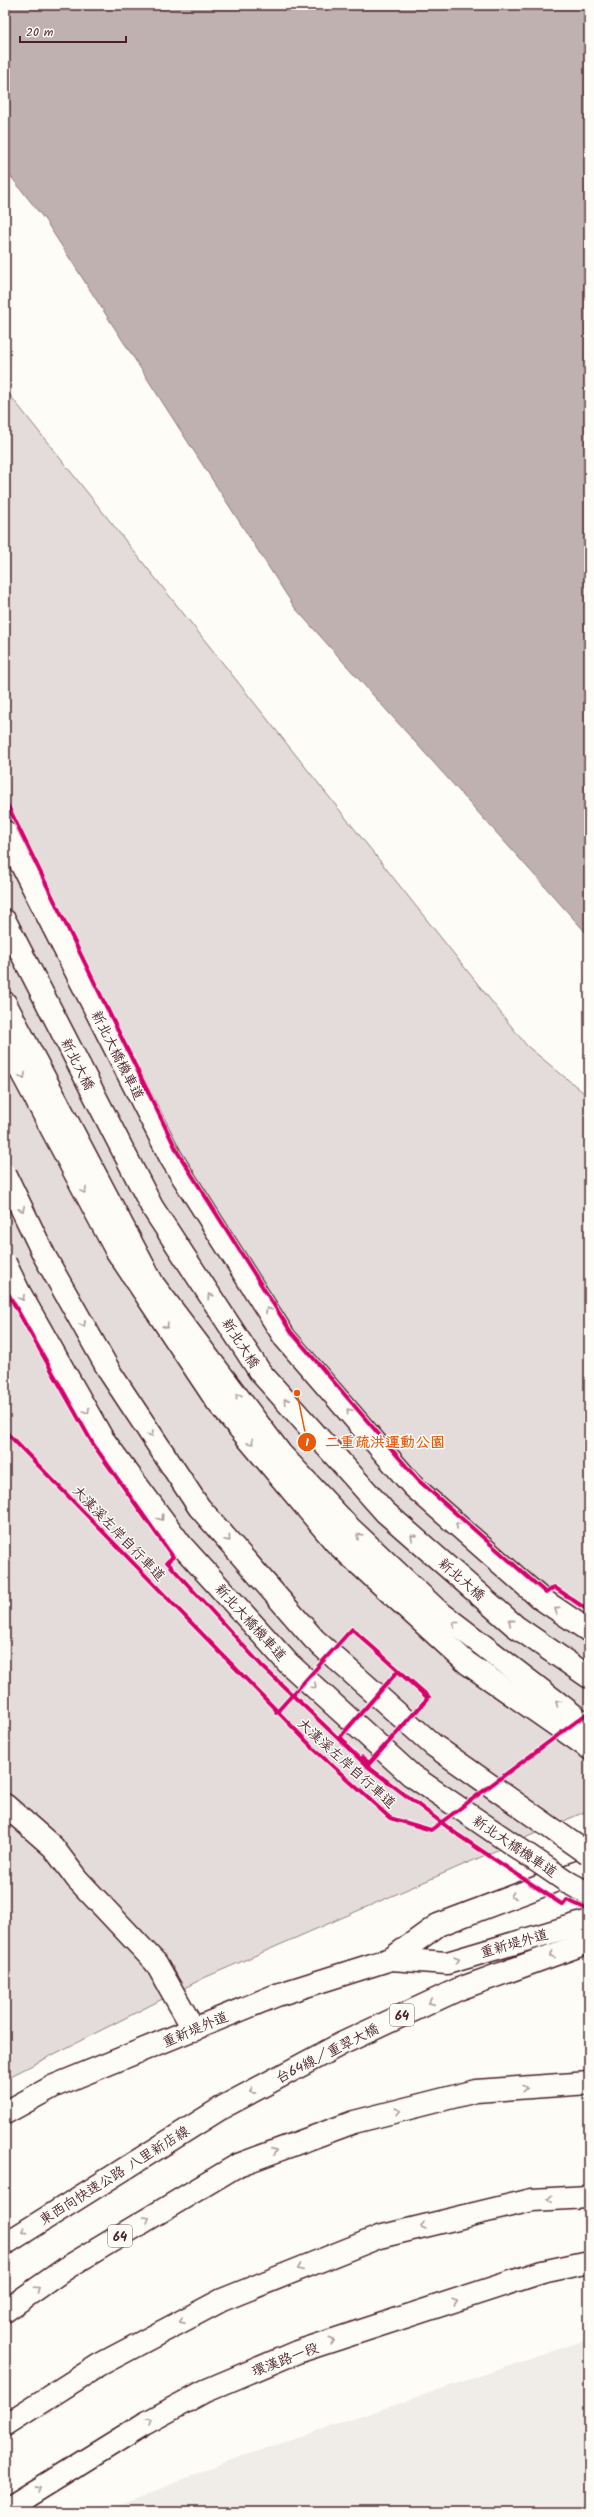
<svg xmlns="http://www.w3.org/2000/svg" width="594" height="2517" font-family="Kalam,'LXGW WenKai TC',sans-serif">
  <rect width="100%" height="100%" fill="#fdfcf7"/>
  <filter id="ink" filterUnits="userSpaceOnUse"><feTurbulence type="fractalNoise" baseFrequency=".025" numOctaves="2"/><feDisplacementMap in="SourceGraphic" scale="8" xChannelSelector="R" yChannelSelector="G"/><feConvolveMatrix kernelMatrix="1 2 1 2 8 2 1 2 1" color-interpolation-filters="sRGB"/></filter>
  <g filter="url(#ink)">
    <path fill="#f0ece8" d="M589,2339V2512H107L214,2466Z"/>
    <path fill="#e3dcda" stroke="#967e82" d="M5,389L527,1046L589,1097V1810L206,1977L5,2079Z"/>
    <path fill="#c0b1b1" stroke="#91777b" d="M5,5H589V936L295,608L45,220L5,169Z"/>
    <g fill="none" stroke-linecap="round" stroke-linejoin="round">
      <defs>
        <g id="minor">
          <path d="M5,832L171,1158L285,1338L413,1486L540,1598L589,1631"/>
          <path d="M5,1805L53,1847L77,1879L156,1963L194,2030"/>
          <path d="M391,1959L447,1963L589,1921"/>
          <path d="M5,2113L54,2086L277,1995L391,1959L438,1925L589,1868"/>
          <path d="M5,2425L99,2365L222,2300L379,2237L532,2200L589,2197"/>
          <path d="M5,2510L144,2424L205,2391L297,2352L542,2272L589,2262"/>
        </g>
        <g id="highway">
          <path d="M5,921L152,1207L260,1372L385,1512L515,1626L589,1677"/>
          <path d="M5,1003L153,1284L281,1454L350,1528L437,1610L589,1727"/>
          <path d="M5,1041L116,1250L218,1403L336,1543L467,1663L589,1748"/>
          <path d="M5,2244L223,2107L341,2044L459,1989L589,1942"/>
          <path d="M5,2311L68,2267L238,2165"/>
        </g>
      </defs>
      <use href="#minor" stroke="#4a1f2b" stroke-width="25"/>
      <use href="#highway" stroke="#4a1f2b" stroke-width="25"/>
      <g stroke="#4a1f2b" stroke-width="2.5" stroke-dasharray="3 3" stroke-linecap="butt">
        <path d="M350,1631L352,1629L429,1697L427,1700"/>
        <path d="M396,1673L398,1671L428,1698L426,1700"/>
        <path d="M276,1713L287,1701"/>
      </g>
      <use href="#minor" stroke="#fdfcf7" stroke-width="22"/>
      <use href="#highway" stroke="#fdfcf7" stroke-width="22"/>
      <defs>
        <path id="minor-bridge" d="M5,1263L19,1292L102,1438L182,1546L288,1663L411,1775L569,1883L589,1894"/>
        <g id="highway-bridge">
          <path d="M5,1174L45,1257L111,1374L199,1507L314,1639L433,1745L588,1854"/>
          <path d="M238,2165L354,2122L476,2091L589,2083"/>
        </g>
      </defs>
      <use href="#minor-bridge" stroke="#4a1f2b" stroke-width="25" stroke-linecap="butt"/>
      <use href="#highway-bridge" stroke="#4a1f2b" stroke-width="25" stroke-linecap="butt"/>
      <use href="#minor-bridge" stroke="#fdfcf7" stroke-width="22"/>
      <use href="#highway-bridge" stroke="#fdfcf7" stroke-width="22"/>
      <defs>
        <g id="cycleway">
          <path d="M5,800L178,1153L291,1332L418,1480L546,1593L554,1587L589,1611"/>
          <path d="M5,1288L93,1444L173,1557L167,1562L262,1666L367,1766L458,1835L563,1905L567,1900L589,1910"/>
          <path d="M5,1431L315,1750L390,1818L431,1830L589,1712"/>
          <path d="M276,1713L352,1629L429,1697L369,1764L363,1759"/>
          <path d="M344,1742L339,1738L398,1671L428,1698L369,1763L362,1757"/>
          <path d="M346,1743L340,1737L398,1671L428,1698L367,1766"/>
        </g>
      </defs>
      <use href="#cycleway" stroke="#fdfcf7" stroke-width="6"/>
      <use href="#cycleway" stroke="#d6006c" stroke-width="4"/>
    </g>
    <defs><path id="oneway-chevron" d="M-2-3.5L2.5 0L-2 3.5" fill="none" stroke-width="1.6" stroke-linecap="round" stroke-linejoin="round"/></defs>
    <g stroke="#ac999b">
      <use href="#oneway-chevron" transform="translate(23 1076) rotate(62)"/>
      <use href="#oneway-chevron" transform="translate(84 1191) rotate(62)"/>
      <use href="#oneway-chevron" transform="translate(22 1209) rotate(64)"/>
      <use href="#oneway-chevron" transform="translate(210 1296) rotate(-123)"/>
      <use href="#oneway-chevron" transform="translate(22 1298) rotate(60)"/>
      <use href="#oneway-chevron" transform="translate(268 1310) rotate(-122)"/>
      <use href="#oneway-chevron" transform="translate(83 1324) rotate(60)"/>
      <use href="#oneway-chevron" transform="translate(166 1326) rotate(56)"/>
      <use href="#oneway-chevron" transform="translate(238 1396) rotate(-127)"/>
      <use href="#oneway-chevron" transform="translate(286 1401) rotate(-132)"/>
      <use href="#oneway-chevron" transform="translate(87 1411) rotate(60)"/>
      <use href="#oneway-chevron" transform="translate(349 1411) rotate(-131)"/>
      <use href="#oneway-chevron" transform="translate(151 1434) rotate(57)"/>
      <use href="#oneway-chevron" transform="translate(251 1442) rotate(50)"/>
      <use href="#oneway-chevron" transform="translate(161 1518) rotate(54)"/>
      <use href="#oneway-chevron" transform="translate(458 1525) rotate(-138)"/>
      <use href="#oneway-chevron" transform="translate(359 1536) rotate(-137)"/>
      <use href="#oneway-chevron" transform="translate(413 1537) rotate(-139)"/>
      <use href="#oneway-chevron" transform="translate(228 1539) rotate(49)"/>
      <use href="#oneway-chevron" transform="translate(557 1610) rotate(-146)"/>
      <use href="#oneway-chevron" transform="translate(511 1622) rotate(-140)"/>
      <use href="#oneway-chevron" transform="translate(455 1624) rotate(-142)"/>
      <use href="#oneway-chevron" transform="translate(314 1686) rotate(43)"/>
      <use href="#oneway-chevron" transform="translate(558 1703) rotate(-142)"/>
      <use href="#oneway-chevron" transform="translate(513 1896) rotate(159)"/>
      <use href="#oneway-chevron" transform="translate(552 1955) rotate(160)"/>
      <use href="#oneway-chevron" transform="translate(457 1960) rotate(-16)"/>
      <use href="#oneway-chevron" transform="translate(431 2002) rotate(155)"/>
      <use href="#oneway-chevron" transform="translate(525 2088) rotate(-4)"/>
      <use href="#oneway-chevron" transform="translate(252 2091) rotate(152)"/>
      <use href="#oneway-chevron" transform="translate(398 2111) rotate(-14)"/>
      <use href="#oneway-chevron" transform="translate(274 2151) rotate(-20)"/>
      <use href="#oneway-chevron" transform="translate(550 2199) rotate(177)"/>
      <use href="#oneway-chevron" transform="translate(147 2219) rotate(-31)"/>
      <use href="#oneway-chevron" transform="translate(423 2226) rotate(166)"/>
      <use href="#oneway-chevron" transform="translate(24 2231) rotate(146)"/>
      <use href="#oneway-chevron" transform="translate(300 2268) rotate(158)"/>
      <use href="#oneway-chevron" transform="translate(37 2289) rotate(-35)"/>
      <use href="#oneway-chevron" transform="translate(455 2301) rotate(-18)"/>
      <use href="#oneway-chevron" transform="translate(182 2321) rotate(152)"/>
      <use href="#oneway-chevron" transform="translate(332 2341) rotate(-18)"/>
      <use href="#oneway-chevron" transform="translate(149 2421) rotate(-29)"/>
      <use href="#oneway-chevron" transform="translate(38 2489) rotate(-32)"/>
    </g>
  </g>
  <g text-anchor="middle" stroke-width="3" stroke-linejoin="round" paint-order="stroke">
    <g fill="#fdfcf7" stroke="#806168" stroke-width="1">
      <rect x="390" y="2004" width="24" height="22" rx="3"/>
      <rect x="108" y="2225" width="24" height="22" rx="3"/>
    </g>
    <g font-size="13" font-weight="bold" fill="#4a1f2b">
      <text x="402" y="2020">64</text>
      <text x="120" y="2241">64</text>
    </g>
    <g font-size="14" fill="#4a1f2b" stroke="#fdfcf7">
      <text transform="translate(118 1055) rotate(63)" y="5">新北大橋機車道</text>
      <text transform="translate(78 1064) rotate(63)" y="5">新北大橋</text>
      <text transform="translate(241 1343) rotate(57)" y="5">新北大橋</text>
      <text transform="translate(119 1533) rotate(46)" y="5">大漢溪左岸自行車道</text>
      <text transform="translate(462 1579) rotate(41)" y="5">新北大橋</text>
      <text transform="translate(251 1622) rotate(48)" y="5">新北大橋機車道</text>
      <text transform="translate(347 1763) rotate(42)" y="5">大漢溪左岸自行車道</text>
      <text transform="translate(515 1846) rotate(34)" y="5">新北大橋機車道</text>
      <text transform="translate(514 1943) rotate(-16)" y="5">重新堤外道</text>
      <text transform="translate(195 2029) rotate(-23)" y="5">重新堤外道</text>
      <text transform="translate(327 2053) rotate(-27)" y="5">台64線／重翠大橋</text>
      <text transform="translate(114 2175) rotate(-32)" y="5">東西向快速公路 八里新店線</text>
      <text transform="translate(285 2359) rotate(-21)" y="5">環漢路一段</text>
    </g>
  </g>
  <path fill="none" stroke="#e8590c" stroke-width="1.5" d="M297 1393L307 1442"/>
  <g fill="#e8590c" stroke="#fdfcf7" stroke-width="1.5">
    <circle cx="297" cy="1393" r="4"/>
    <circle cx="307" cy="1442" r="10"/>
  </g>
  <g font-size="12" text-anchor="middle" font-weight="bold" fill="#fff">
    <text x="307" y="1446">1</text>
  </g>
  <g font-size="15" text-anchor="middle" font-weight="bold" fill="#e8590c" stroke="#fdfcf7" stroke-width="3" stroke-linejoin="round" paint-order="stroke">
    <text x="385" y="1447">二重疏洪運動公園</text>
  </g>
  <rect width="594" height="2517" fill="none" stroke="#fdfcf7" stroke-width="20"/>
  <rect x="10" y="10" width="574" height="2497" fill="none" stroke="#4a1f2b" stroke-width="1.5" filter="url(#ink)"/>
  <path d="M20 36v6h106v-6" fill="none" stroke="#4a1f2b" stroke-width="2"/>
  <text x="26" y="36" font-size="12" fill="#4a1f2b" stroke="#fdfcf7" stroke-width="3" paint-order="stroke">20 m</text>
</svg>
